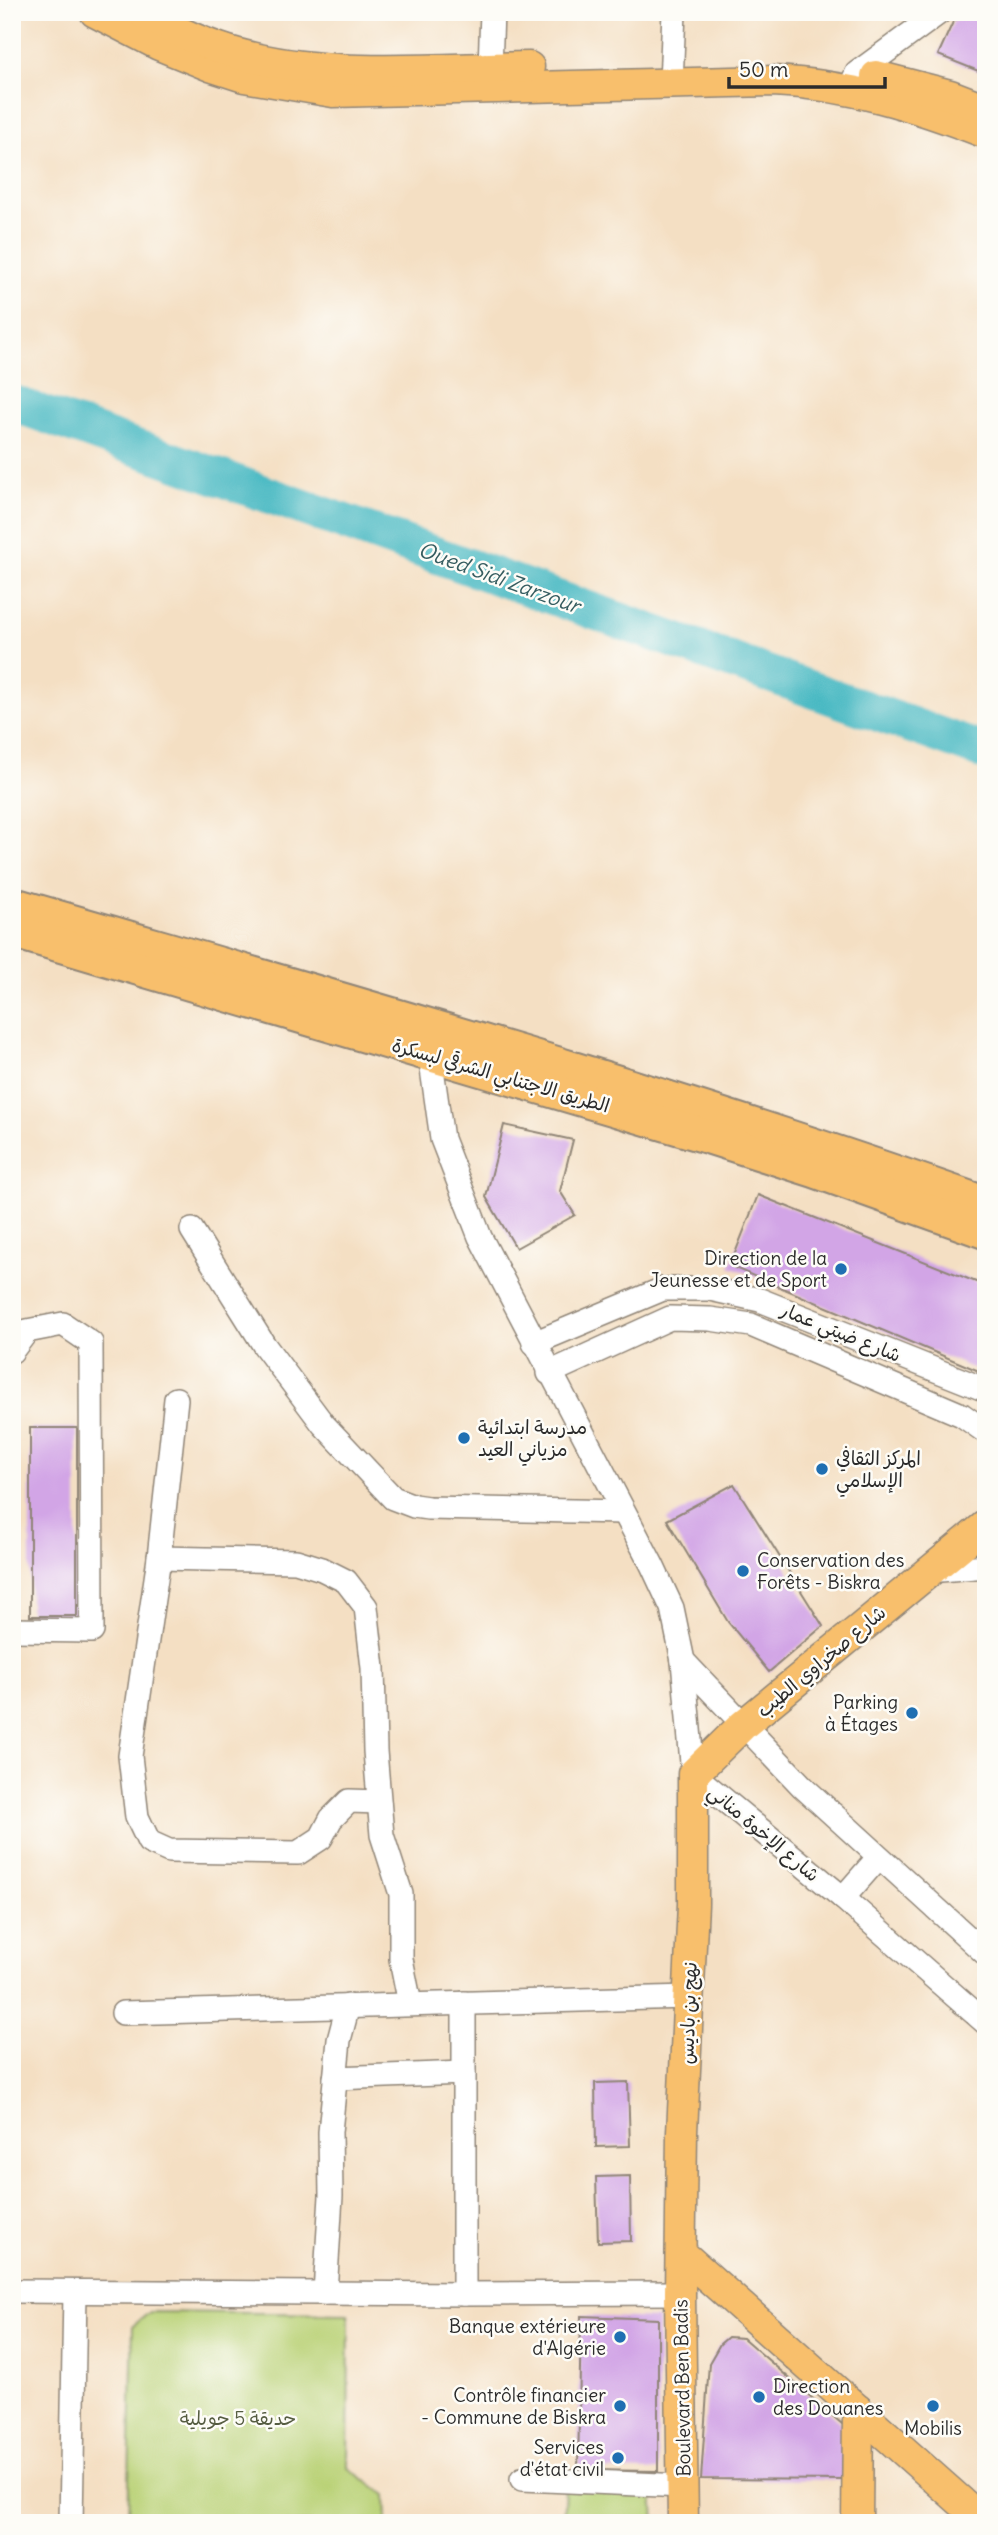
<svg xmlns="http://www.w3.org/2000/svg" width="998" height="2535" font-family="Delius,'Playpen Sans Arabic',sans-serif">
  <rect width="100%" height="100%" fill="#fdfcf7"/>
  <filter id="ink" filterUnits="userSpaceOnUse"><feTurbulence type="fractalNoise" baseFrequency=".0143" numOctaves="2"/><feDisplacementMap in="SourceGraphic" scale="14" xChannelSelector="R" yChannelSelector="G"/><feConvolveMatrix kernelMatrix="1 2 1 2 8 2 1 2 1" color-interpolation-filters="sRGB"/></filter>
  <filter id="wash" filterUnits="userSpaceOnUse"><feTurbulence type="fractalNoise" baseFrequency=".00686" numOctaves="4" result="noise"/><feDisplacementMap in="SourceGraphic" scale="28" xChannelSelector="R" yChannelSelector="G"/><feGaussianBlur stdDeviation="1.57" result="paint"/><feColorMatrix in="noise" values="0 0 0 0 0 0 0 0 0 0 0 0 0 0 0 0 0 1.4 0 .05"/><feComposite in="paint" operator="in"/></filter>
  <g filter="url(#wash)">
    <rect width="100%" height="100%" fill="#f4dfc3"/>
    <g fill="#bad277" stroke="#727e51" stroke-width="2">
      <path d="M150,2312L349,2314L348,2468L386,2495L387,2523H128L133,2326Z"/>
      <path d="M565,2488L653,2490L655,2523H563Z"/>
    </g>
    <g fill="none" stroke-linecap="round" stroke-linejoin="round">
      <path stroke="#4ab9c3" stroke-width="37" d="M12,403L986,752"/>
    </g>
    <g id="blocks">
      <g fill="#d2a5e6">
        <path d="M967,12H986V74L938,55L953,22Z"/>
        <path d="M504,1125L573,1140L560,1191L575,1215L516,1248L486,1197Z"/>
        <path d="M758,1195L986,1286V1374L730,1266Z"/>
        <rect x="30" y="1428" width="47" height="188"/>
        <path d="M734,1484L823,1626L769,1672L728,1622L667,1520Z"/>
        <path d="M628,2082L630,2146L596,2147L595,2083Z"/>
        <path d="M630,2176L631,2241L598,2242L596,2177Z"/>
        <path d="M581,2316L658,2319V2471L578,2470Z"/>
        <path d="M728,2337L743,2338L850,2431L846,2480L701,2479L709,2363L720,2344Z"/>
      </g>
    </g>
  </g>
  <g filter="url(#ink)">
    <use href="#blocks" fill-opacity="0" stroke="#908577" stroke-width="2"/>
    <g fill="none" stroke-linecap="round" stroke-linejoin="round">
      <defs>
        <g id="minor">
          <path d="M490,67L492,12"/>
          <path d="M671,83L674,12"/>
          <path d="M849,89L857,73L940,12"/>
          <path d="M430,1055L442,1139L480,1237L652,1565L672,1608L683,1661L693,1774L843,1898L986,2023"/>
          <path d="M192,1230L264,1345L323,1424L393,1498L414,1506L428,1508L623,1512"/>
          <path d="M534,1343L663,1289H710L760,1300L986,1390"/>
          <path d="M12,1351L27,1331L63,1324L91,1343L92,1631L12,1630"/>
          <path d="M549,1373L670,1318L710,1319L751,1325L962,1415L986,1432"/>
          <path d="M176,1399L159,1558L130,1756L137,1817L149,1842L169,1851L298,1853L321,1838L331,1819L349,1801L379,1802"/>
          <path d="M159,1558L296,1561L322,1569L346,1581L366,1607L373,1668L375,1751L382,1835L401,1894V1959L410,2004"/>
          <path d="M929,1571L986,1566"/>
          <path d="M683,1661L803,1787L986,1954"/>
          <path d="M843,1898L878,1858"/>
          <path d="M123,2013L688,1997"/>
          <path d="M335,2078L464,2073"/>
          <path d="M12,2291L464,2294L680,2293"/>
          <path d="M325,2293L331,2196L330,2132L339,2040L348,2006"/>
          <path d="M464,2294V2003"/>
          <path d="M522,2479L684,2486"/>
          <path d="M71,2523L75,2292"/>
        </g>
        <g id="major">
          <path d="M95,12L159,45L210,66L244,77L333,92L773,81C848,84 916,106 986,133"/>
          <path d="M141,12C166,26 192,39 219,48C313,81 431,68 529,67"/>
          <path d="M876,76L950,95L986,109"/>
          <path d="M681,2253L985,2523"/>
          <path d="M683,2523L680,2293L682,2132L693,1904V1774L743,1725L986,1525"/>
          <path d="M857,2523L858,2410"/>
        </g>
        <g id="highway">
          <path d="M12,904C338,999 666,1090 986,1204"/>
          <path d="M12,931L709,1137L813,1170L986,1232"/>
        </g>
      </defs>
      <use href="#minor" stroke="#908577" stroke-width="26"/>
      <use href="#major" stroke="#908577" stroke-width="33"/>
      <use href="#highway" stroke="#908577" stroke-width="37"/>
      <use href="#minor" stroke="#fff" stroke-width="23"/>
      <use href="#major" stroke="#f8bf6c" stroke-width="30"/>
      <use href="#highway" stroke="#f8bf6c" stroke-width="33"/>
    </g>
  </g>
  <g fill="#1f6fb2" stroke="#fdfcf7" stroke-width="2.5">
    <circle cx="841" cy="1269" r="7"/>
    <circle cx="464" cy="1438" r="7"/>
    <circle cx="822" cy="1469" r="7"/>
    <circle cx="743" cy="1571" r="7"/>
    <circle cx="912" cy="1713" r="7"/>
    <circle cx="620" cy="2337" r="7"/>
    <circle cx="759" cy="2397" r="7"/>
    <circle cx="620" cy="2406" r="7"/>
    <circle cx="933" cy="2406" r="7"/>
    <circle cx="618" cy="2458" r="7"/>
  </g>
  <g text-anchor="middle" stroke-width="5" stroke-linejoin="round" paint-order="stroke">
    <g font-size="19" fill="#2b2b2b" stroke="#fdfcf7">
      <text transform="translate(501 1075) rotate(16)" y="7">الطريق الاجتنابي الشرقي لبسكرة</text>
      <text transform="translate(841 1332) rotate(22)" y="7">شارع ضيتي عمار</text>
      <text transform="translate(821 1661) rotate(-40)" y="7">شارع صخراوي الطيب</text>
      <text transform="translate(764 1833) rotate(40)" y="7">شارع الإخوة مناني</text>
      <text transform="translate(688 2013) rotate(-88)" y="7">نهج بن باديس</text>
      <text transform="translate(682 2388) rotate(-91)" y="7">Boulevard Ben Badis</text>
    </g>
    <g font-size="19" fill="#2b2b2b" stroke="#fdfcf7" text-anchor="end">
      <text x="827" y="1265">Direction de la<tspan x="827" dy="22">Jeunesse et de Sport</tspan></text>
      <text x="478" y="1434" text-anchor="start">مدرسة ابتدائية<tspan x="478" dy="22">مزياني العيد</tspan></text>
      <text x="836" y="1465" text-anchor="start">المركز الثقافي<tspan x="836" dy="22">الإسلامي</tspan></text>
      <text x="757" y="1567" text-anchor="start">Conservation des<tspan x="757" dy="22">Forêts - Biskra</tspan></text>
      <text x="898" y="1709">Parking<tspan x="898" dy="22">à Étages</tspan></text>
      <text x="606" y="2333">Banque extérieure<tspan x="606" dy="22">d'Algérie</tspan></text>
      <text x="773" y="2393" text-anchor="start">Direction<tspan x="773" dy="22">des Douanes</tspan></text>
      <text x="606" y="2402">Contrôle financier<tspan x="606" dy="22">- Commune de Biskra</tspan></text>
      <text x="933" y="2435" text-anchor="middle">Mobilis</text>
      <text x="604" y="2454">Services<tspan x="604" dy="22">d'état civil</tspan></text>
    </g>
    <g font-size="19" fill="#565d42" stroke="#fdfcf7">
      <text x="238" y="2425">حديقة 5 جويلية</text>
    </g>
    <g font-size="21" font-style="italic" fill="#365d60" stroke="#fdfcf7">
      <text transform="translate(499 578) rotate(20)" y="7">Oued Sidi Zarzour</text>
    </g>
  </g>
  <rect width="998" height="2535" fill="none" stroke="#fdfcf7" stroke-width="42"/>
  <path d="M729 77v10h156v-10" fill="none" stroke="#2b2b2b" stroke-width="3.5"/>
  <text x="739" y="77" font-size="21" fill="#2b2b2b" stroke="#fdfcf7" stroke-width="5" paint-order="stroke">50 m</text>
</svg>
